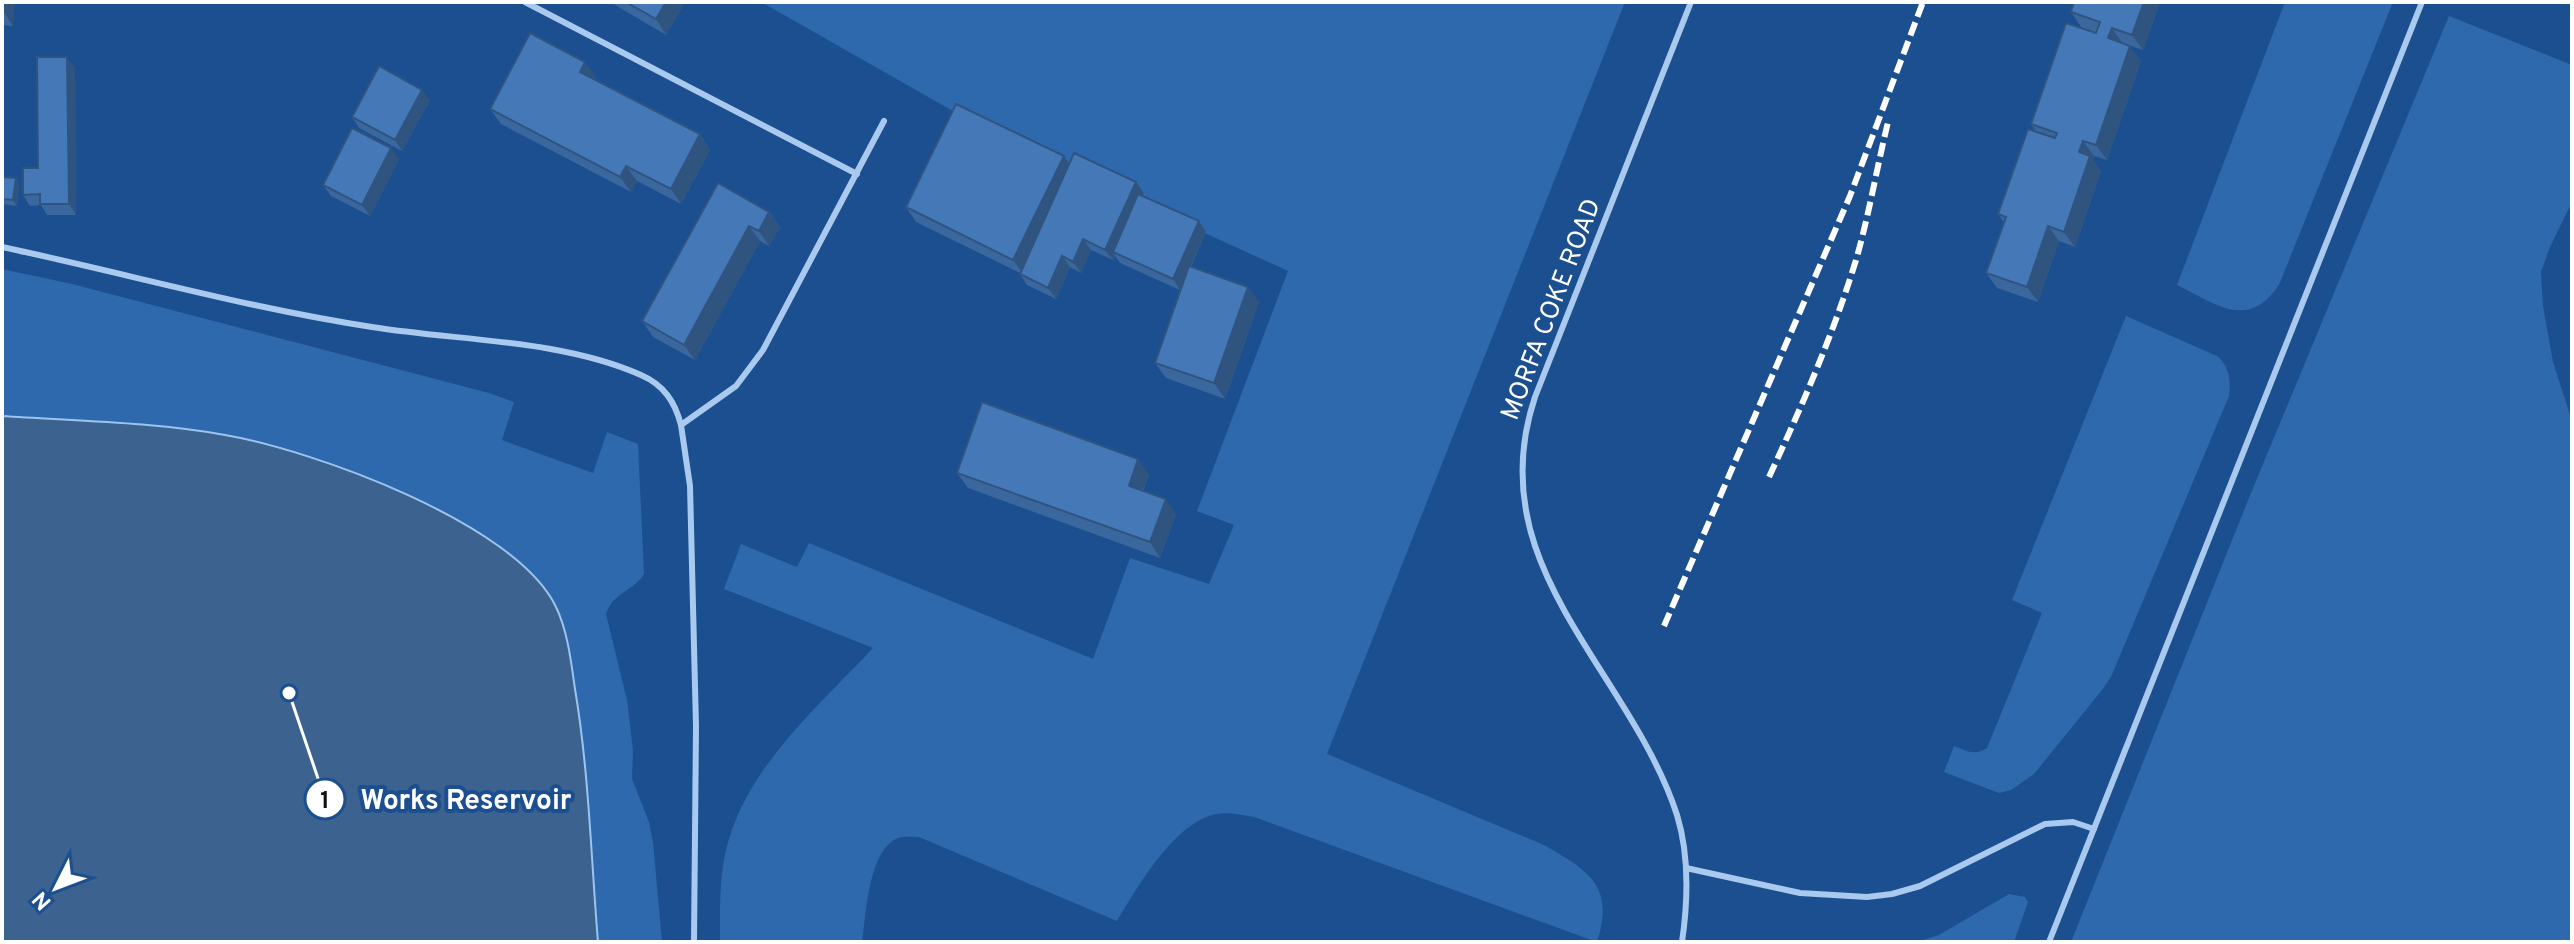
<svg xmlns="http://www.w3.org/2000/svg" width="2574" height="944" font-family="Overpass,sans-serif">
  <rect width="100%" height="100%" fill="#1b4f8f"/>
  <g fill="#2e69ad">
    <path d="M761,2H1625L1327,754L1544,845C1589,871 1615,886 1597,942L1254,817C1241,815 1229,812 1217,814C1175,821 1137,888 1117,921L919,837C910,837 902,835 894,840C868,856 866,915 862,942H720C720,912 719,880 726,850C746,767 817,708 873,648L724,589L741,544L797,567L809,543L1093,659L1130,558L1209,584L1234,525L1197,511L1288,271L1139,203L1143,192L1077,174L967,119Z"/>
    <path d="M2285,2H2393L2279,285C2248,331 2216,304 2177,285Z"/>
    <path d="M2449,16L2572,65V202L2550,247L2541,272L2543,306L2553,362L2572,421V942H2071L2251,493Z"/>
    <path d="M2,269L72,284L489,393L514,402L502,440L593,473L607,432L638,444L644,574C634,591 613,592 606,614L627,700L633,750L632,779L649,822L653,842L662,942H598L580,716L572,670L556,608L530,572L495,543L435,508L312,457L271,444L154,425L2,416Z"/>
    <path d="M2126,316L2217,356C2229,366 2231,380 2229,396L2111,677L2102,690L2034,774L2011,790L1999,793L1944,772L1954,746C1967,751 1974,756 1987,748L2042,613L2012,600Z"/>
    <path d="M2009,894L2025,897L2028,902L2014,942H1917L1939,935Z"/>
  </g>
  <path fill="#3c6290" stroke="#9cc4f0" stroke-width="2" d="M2,416C76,421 152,422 225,435C312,450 516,523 556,607C568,632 571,662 575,689C589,772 591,858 598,942H2Z"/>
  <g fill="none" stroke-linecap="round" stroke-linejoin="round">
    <g stroke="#a9c9ee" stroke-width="6">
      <path d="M525,2L857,174"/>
      <path d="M2,247C125,273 247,308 372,327C458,341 560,339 641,375C664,385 675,402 681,425"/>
      <path d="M1686,868L1800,893L1867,897L1892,894L1920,886L2045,824L2073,822L2094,829"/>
      <path d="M694,942L696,726L690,486L681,425L736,386L763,350L884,121"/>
      <path d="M1682,942C1688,901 1689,854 1677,815C1629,668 1478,567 1535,397L1691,2"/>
      <path d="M2049,942L2422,2"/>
    </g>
    <g stroke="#fff" stroke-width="6" stroke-dasharray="14 6" stroke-linecap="butt">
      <path d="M1769,477C1802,406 1833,335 1856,260C1869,215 1877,167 1888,122"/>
      <path d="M1664,626L1850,196L1923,2"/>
    </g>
  </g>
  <g fill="#3a679d">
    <path d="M2,2L13,26L2,25Z"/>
    <path d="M610,2H685L666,35Z"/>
    <path d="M2074,2H2160L2143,50L2122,43L2141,61L2107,160L2094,156L2093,160L2101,171L2075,247L2059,241L2038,302L1997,288L1986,273L2004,222L1998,214L2036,132L2031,124L2081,27L2071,12Z"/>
    <path d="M75,68L76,215H47L41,205L30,206L23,195L38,168Z"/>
    <path d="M596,77L594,80L700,134L710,150L681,204L637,181L631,192L501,124L490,109Z"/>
    <path d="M430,100L402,151L359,128L352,117Z"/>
    <path d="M399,159L370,216L331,196L323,185Z"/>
    <path d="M1069,164L1136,182L1144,193L1142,196L1199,221L1206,232L1191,267L1259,302L1225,399L1166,378L1155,363L1180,290L1120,263L1115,256L1113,260L1091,250L1081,273L1070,267L1056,299L1027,285L1020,274V273L916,222L906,207Z"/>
    <path d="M2,177L19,184L17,206L2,204Z"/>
    <path d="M718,183L769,212L780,227L769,246L760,241L695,360L653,337L642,321Z"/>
    <path d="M957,473L1149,474L1143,491L1176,514L1160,558L968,488Z"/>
  </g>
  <g fill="#305480">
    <path d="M3,2H15L13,26L3,11Z"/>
    <path d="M666,2H685L666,35L656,19Z"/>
    <path d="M2144,2H2160L2143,50L2132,35Z"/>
    <path d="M2112,28L2122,43L2108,38Z"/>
    <path d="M2130,46L2141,61L2107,160L2096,145Z"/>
    <path d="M67,57L75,68L76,215L69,204Z"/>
    <path d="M585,62L596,77L590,87L580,72Z"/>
    <path d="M422,90L430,100L402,151L395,140Z"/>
    <path d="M700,134L710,150L681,204L671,189Z"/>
    <path d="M2083,141L2094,156L2093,160L2101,171L2075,247L2064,232L2079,152Z"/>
    <path d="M391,148L399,159L370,216L362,205Z"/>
    <path d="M1064,156L1075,172L1024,275L1013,260Z"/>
    <path d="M626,166L637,181L631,192L620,177Z"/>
    <path d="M16,178L19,184L17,206L13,200Z"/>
    <path d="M1136,182L1144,193L1116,254L1113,252L1115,256L1113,260L1105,250Z"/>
    <path d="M769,212L780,227L769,246L759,231Z"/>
    <path d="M1199,221L1206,232L1180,290L1173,279Z"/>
    <path d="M749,226L760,241L695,360L684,345Z"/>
    <path d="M2048,226L2059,241L2038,302L2027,287Z"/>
    <path d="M1083,239L1091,250L1081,273L1073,262Z"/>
    <path d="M1062,256L1070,267L1056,299L1048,288Z"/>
    <path d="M1248,287L1259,302L1225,399L1214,383Z"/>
    <path d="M1138,459L1149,474L1139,501L1129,486Z"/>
    <path d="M1166,499L1176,514L1160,558L1150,542Z"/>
  </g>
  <g fill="#4478b7" stroke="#305480" stroke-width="2">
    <path d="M626,2H666L656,19Z"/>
    <path d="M2074,2H2144L2132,35L2112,28L2108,38L2130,46L2096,145L2083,141L2079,152L2090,156L2064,232L2048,226L2027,287L1986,273L2006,217L1998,214L2028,129L2055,138L2057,133L2031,124L2066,23L2096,33L2100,22L2071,12Z"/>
    <path d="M530,33L585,62L580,72L700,134L671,189L626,166L620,177L490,109Z"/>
    <path d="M37,57H67L69,204H40V194L23,195V168H38Z"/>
    <path d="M379,66L422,90L395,140L352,117Z"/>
    <path d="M956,104L1064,156L1013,260L906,207Z"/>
    <path d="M352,128L391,148L362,205L323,185Z"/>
    <path d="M1074,153L1136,182L1105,250L1083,239L1073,262L1062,256L1048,288L1020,274Z"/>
    <path d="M2,177L16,178L13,200L2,199Z"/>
    <path d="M718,183L769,212L759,231L749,226L684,345L642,321Z"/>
    <path d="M1138,194L1199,221L1173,279L1113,252Z"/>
    <path d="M1189,266L1248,287L1214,383L1155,363Z"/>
    <path d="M982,402L1138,459L1129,486L1166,499L1150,542L957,473Z"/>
  </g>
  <g text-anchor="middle" stroke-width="8" stroke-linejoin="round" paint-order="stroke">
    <g font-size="26" fill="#fff" stroke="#1b4f8f">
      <text transform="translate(1550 309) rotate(-69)" y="9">MORFA COKE ROAD</text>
    </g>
  </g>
  <path fill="none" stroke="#fff" stroke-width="3" d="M289 693L325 799"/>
  <g fill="#fff" stroke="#1b4f8f" stroke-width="3">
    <circle cx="289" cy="693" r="8"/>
    <circle cx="325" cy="799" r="20"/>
  </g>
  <g font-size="24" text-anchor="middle" font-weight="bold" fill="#111">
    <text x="325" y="808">1</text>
  </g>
  <g font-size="28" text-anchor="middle" font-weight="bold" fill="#fff" stroke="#1b4f8f" stroke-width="8" stroke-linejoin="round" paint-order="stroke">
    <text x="466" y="809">Works Reservoir</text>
  </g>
  <rect width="2574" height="944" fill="none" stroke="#ffffff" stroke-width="8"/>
  <g transform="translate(56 888) rotate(228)" stroke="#1b4f8f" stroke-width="6" paint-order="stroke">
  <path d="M0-6L14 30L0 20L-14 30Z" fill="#ffffff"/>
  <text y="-12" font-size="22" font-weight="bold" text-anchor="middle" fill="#ffffff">N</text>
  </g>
</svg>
